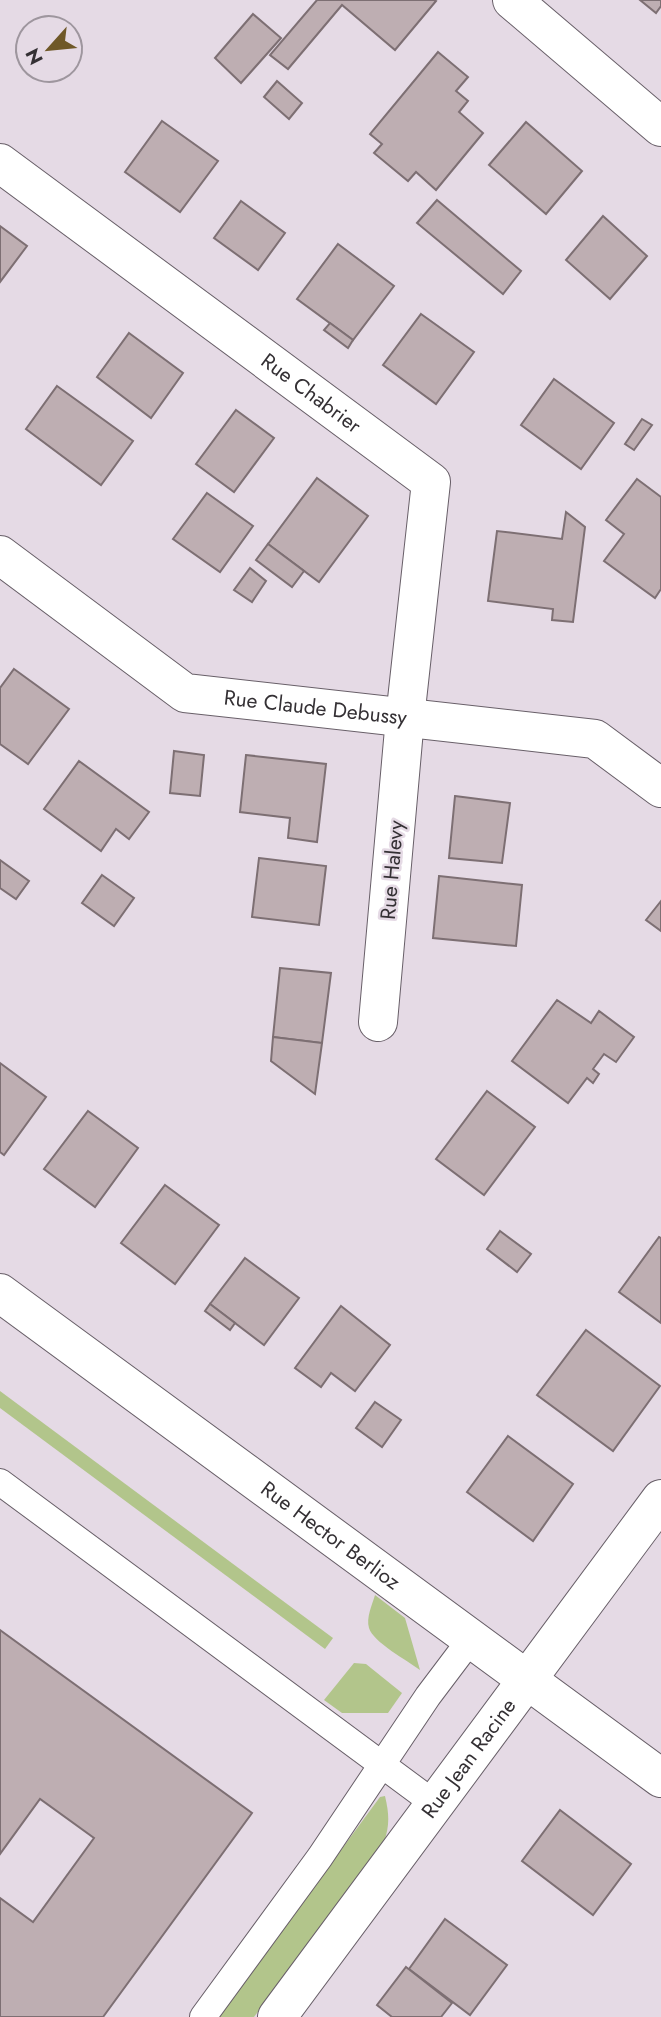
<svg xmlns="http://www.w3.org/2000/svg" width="661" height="2017" font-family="Jost,sans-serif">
  <rect width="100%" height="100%" fill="#e5dae5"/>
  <g fill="#b2c58b">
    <path d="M0,1391L333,1638L325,1649L0,1408Z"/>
    <path d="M375,1595L405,1618L420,1670C408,1661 373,1642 369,1628C366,1618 372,1605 375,1595Z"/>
    <path d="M354,1663L366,1664L402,1693L388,1713H342L324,1700Z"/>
    <path d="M385,1796C389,1813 390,1825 384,1842L254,2017H218L380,1797Z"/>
  </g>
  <g fill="#beaeb2" stroke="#7d6f73" stroke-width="2">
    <path d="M317,0H434L436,1L395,50L342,5L288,69L270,55Z"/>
    <path d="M640,0H661V6L656,13Z"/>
    <path d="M253,14L281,38L241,83L215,58Z"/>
    <path d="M438,52L468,77L456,91L468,101L459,112L483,133L436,190L416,172L408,181L374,153L382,144L370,134Z"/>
    <path d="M277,81L302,103L289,119L264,97Z"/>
    <path d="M162,121L218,161L180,212L125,172Z"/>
    <path d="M526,122L582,171L546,214L489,165Z"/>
    <path d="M437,200L521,271L503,294L417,223Z"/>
    <path d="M241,201L285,233L258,270L214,238Z"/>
    <path d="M603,216L647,256L610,299L566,260Z"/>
    <path d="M0,226L27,246L0,282Z"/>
    <path d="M338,244L394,286L353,340L297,299Z"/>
    <path d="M421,314L474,352L436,404L383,365Z"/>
    <path d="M330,323L353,340L348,348L324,330Z"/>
    <path d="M129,333L183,373L151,418L97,377Z"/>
    <path d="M554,379L614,423L581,469L521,425Z"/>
    <path d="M57,386L133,441L101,485L26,429Z"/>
    <path d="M236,410L274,438L234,492L196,464Z"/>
    <path d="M642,419L652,425L634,450L625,444Z"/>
    <path d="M317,478L368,516L319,582L268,544Z"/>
    <path d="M637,479L661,497V589L655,598L604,561L624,534L606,520Z"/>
    <path d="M207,493L253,526L220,572L173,539Z"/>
    <path d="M566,512L585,527L573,622L552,620L553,609L488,601L497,531L562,539Z"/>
    <path d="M268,544L304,571L292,587L256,560Z"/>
    <path d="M250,568L266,581L252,602L234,590Z"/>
    <path d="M14,669L69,709L28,764L0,744V688Z"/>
    <path d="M174,751L204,755L200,796L170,793Z"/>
    <path d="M246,755L326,764L317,842L288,838L290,818L240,812Z"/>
    <path d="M79,761L149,812L129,839L116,829L101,851L44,809Z"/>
    <path d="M455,796L510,803L502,863L449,858Z"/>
    <path d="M259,858L326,866L319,925L252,917Z"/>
    <path d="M0,860L29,881L16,899L0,888Z"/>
    <path d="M102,875L134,898L114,926L82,903Z"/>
    <path d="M439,876L522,885L516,946L433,938Z"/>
    <path d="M661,901V931L646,920Z"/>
    <path d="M280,968L331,973L322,1043L273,1037Z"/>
    <path d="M557,1000L591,1023L599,1011L634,1037L616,1062L604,1054L593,1069L599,1074L593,1083L587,1078L568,1103L512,1061Z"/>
    <path d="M273,1037L322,1043L315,1094L271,1061Z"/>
    <path d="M0,1063L46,1097L4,1155L0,1152Z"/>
    <path d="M487,1091L535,1127L484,1195L436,1159Z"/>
    <path d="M88,1111L138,1148L95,1207L44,1169Z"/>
    <path d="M165,1185L219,1225L175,1284L121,1243Z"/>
    <path d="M500,1231L531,1254L517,1272L487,1249Z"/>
    <path d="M659,1237L661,1238V1323L619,1292Z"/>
    <path d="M245,1258L299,1298L264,1345L210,1304Z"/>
    <path d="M210,1304L235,1323L230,1330L205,1311Z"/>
    <path d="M341,1306L390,1345L355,1391L331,1373L321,1387L295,1368Z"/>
    <path d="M586,1330L660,1386L613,1451L537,1395Z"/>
    <path d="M375,1402L401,1420L382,1447L356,1428Z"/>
    <path d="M508,1436L573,1484L533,1541L467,1492Z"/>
    <path d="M0,1630L252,1813L103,2017H0V1898L33,1922L94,1838L40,1799L0,1854Z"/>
    <path d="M560,1810L631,1864L593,1915L522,1861Z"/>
    <path d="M445,1919L507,1965L470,2015L409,1969Z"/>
    <path d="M406,1967L452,2003L441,2017H392L377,2005Z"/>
  </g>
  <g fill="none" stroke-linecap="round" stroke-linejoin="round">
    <defs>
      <g id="lane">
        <path d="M0,1482L435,1804"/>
        <path d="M203,2017L320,1857L428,1696L471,1639"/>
      </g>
      <g id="street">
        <path d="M512,0L661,127"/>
        <path id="s1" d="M0,163L431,482L405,718L378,1022"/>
        <path id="s2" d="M0,555L185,693L595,739L661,788"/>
        <path id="s3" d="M0,1293L661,1778"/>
        <path id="s4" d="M277,2017L661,1499"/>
      </g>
    </defs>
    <use href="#lane" stroke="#685f68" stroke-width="28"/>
    <use href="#street" stroke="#685f68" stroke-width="40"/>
    <use href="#lane" stroke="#fff" stroke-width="26"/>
    <use href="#street" stroke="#fff" stroke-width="38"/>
  </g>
  <g text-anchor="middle" stroke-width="5" stroke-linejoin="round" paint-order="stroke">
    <g font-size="21" fill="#343034" stroke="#e5dae5">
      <text dy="7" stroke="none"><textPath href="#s1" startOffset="387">Rue Chabrier</textPath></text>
      <text dy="7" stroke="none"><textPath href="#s2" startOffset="362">Rue Claude Debussy</textPath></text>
      <text transform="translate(392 870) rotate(-85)" y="7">Rue Halevy</text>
      <text dy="7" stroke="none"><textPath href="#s3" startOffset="410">Rue Hector Berlioz</textPath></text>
      <text dy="7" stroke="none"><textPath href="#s4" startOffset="322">Rue Jean Racine</textPath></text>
    </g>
  </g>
  <g transform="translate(49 49) rotate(243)"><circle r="33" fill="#e5dae5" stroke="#9e969e" stroke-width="2"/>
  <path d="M0-5L12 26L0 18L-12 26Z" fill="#6f5828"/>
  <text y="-10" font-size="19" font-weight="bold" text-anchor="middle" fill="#343034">N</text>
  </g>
</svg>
